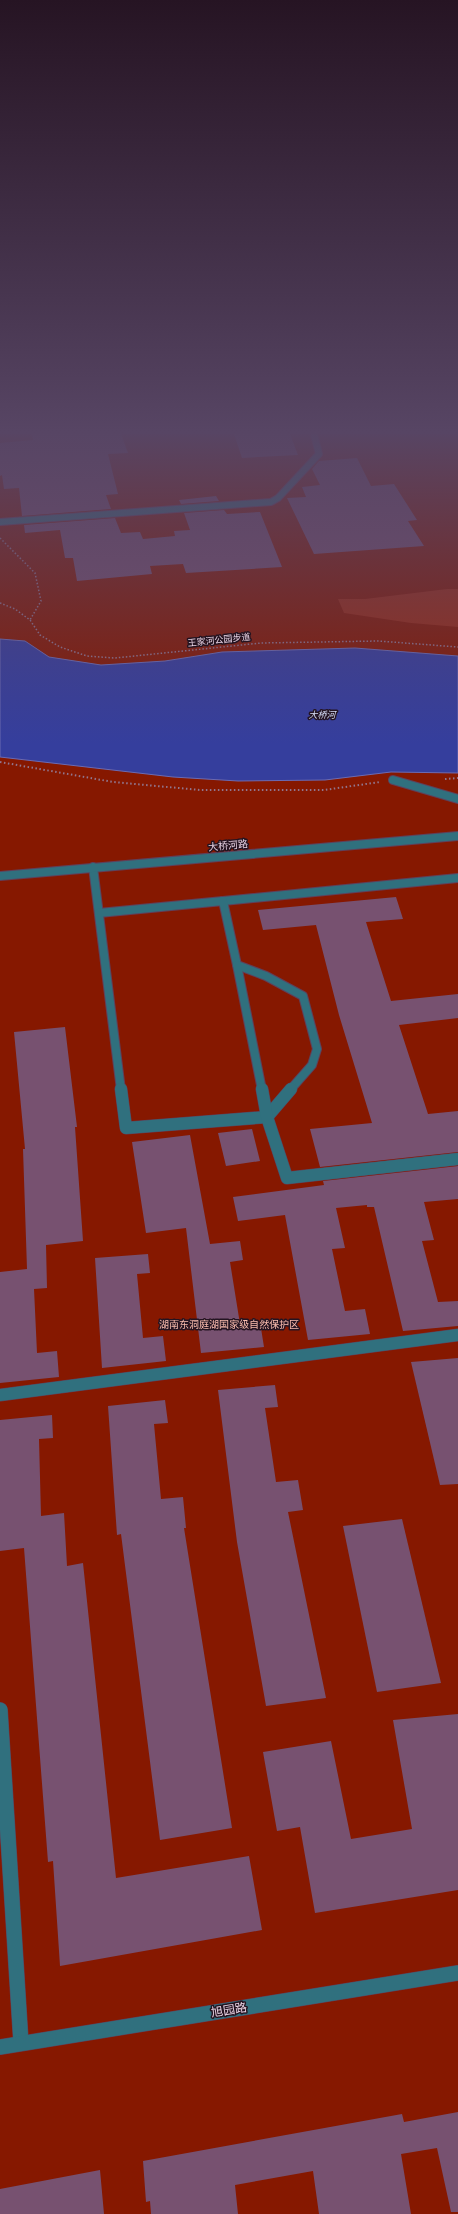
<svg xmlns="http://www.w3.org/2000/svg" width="458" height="2214" font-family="Quicksand,'Noto Sans SC',sans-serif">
  <rect width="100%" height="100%" fill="#462440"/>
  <rect fill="#861800" x="0" y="434" width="458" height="1780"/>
  <path fill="#9b2a11" d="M447,589H458V627L411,623L344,613L338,599H365Z"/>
  <path fill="#353e9d" stroke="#6b6bb3" d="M0,639L25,641L49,657L101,665L165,661L222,652L355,648L458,656V773L391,772L325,780L238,781L173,777L0,757Z"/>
  <g fill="#775170">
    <path d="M32,434H121L128,453L108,454L118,494L106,495L111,509L22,516L19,488L4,489L2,475L0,476V443L33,440Z"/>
    <path d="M234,434H290L298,455L242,458Z"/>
    <path d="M357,458L371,486L394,484L417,520L408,521L424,546L314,554L287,498L306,497L302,487L320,485L312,469L319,461Z"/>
    <path d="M216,496L219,501L181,504L179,500Z"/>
    <path d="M224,510L227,514L260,512L282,567L186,573L183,564L150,566L152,574L77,581L73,558H65L60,530L25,533L24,525L115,518L121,533L140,532L143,539L175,536L174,531L190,530L184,513Z"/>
    <path d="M396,897L403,919L366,922L391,1001L458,994V1018L399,1025L428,1114L458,1111V1152L320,1167L310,1129L372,1123L339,1015L316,925L263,930L258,910Z"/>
    <path d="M65,1027L77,1127H75L83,1241L46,1245L47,1288L34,1289L37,1353L57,1351L59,1377L0,1383V1272L27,1269L23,1149H25L14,1032Z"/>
    <path d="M252,1129L260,1161L226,1166L218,1133Z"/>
    <path d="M190,1135L210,1244L240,1241L243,1260L230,1262L240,1324L260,1322L264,1347L201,1353L186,1228L146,1233L132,1142Z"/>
    <path d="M458,1166V1199L424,1202L434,1240L422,1241L438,1302L458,1301V1326L403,1331L374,1207H367V1205L336,1208L345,1248L332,1249L345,1311L365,1309L370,1334L308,1340L285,1215L238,1221L233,1197L324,1185L323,1181Z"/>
    <path d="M148,1254L150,1273L137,1274L143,1338L163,1336L166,1361L102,1368L95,1258Z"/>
    <path d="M458,1358V1484L440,1485L411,1362Z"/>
    <path d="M275,1385L278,1407L265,1408L276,1482L298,1480L303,1510L288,1512L326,1698L266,1706L237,1542L218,1390Z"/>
    <path d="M165,1400L168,1423L154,1424L161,1499L183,1497L186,1528H184L232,1828L160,1840L121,1534L117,1535L108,1406Z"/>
    <path d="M52,1415L53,1438L39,1439L41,1516L64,1513L67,1566L83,1563L116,1878L249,1856L262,1930L60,1966L53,1861L48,1862L24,1548L0,1551V1420Z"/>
    <path d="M402,1519L441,1683L377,1692L343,1526Z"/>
    <path d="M458,1714V1890L315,1913L300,1827L277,1831L263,1752L331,1741L351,1839L412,1829L393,1720Z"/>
    <path d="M458,2112V2212H451L437,2148L401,2154L411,2214H319L313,2171L235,2185L238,2214H151L150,2201L146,2202L143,2161L402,2114L404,2122Z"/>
    <path d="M100,2170L104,2214H0V2189Z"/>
  </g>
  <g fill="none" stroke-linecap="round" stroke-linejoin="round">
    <defs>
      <path id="minor-far3" d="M0,522L271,502L278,498L319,454L314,434"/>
      <g id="minor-far2">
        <path d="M393,780L458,799"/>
        <path d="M93,867L121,1090"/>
        <path d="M0,876L458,836"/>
        <path d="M223,901L458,878"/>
        <path d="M99,913L223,901L237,965L266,976L303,996L317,1049L312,1065L290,1090"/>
        <path d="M237,965L262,1090"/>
      </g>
      <g id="minor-far1">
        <path d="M121,1089L126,1128L267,1117L291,1089"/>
        <path d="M262,1089L267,1117L287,1178L458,1159"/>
        <path d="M0,1395L458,1335"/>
      </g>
      <g id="minor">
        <path d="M0,1710L21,2043"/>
        <path d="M0,2047L458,1973"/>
      </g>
    </defs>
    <use href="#minor-far3" stroke="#60405a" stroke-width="8"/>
    <use href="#minor-far2" stroke="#60405a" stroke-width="10"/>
    <use href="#minor-far1" stroke="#60405a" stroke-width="13"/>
    <use href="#minor" stroke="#60405a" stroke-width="16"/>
    <g stroke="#92768d" stroke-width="1.5" stroke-dasharray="1.5 2" stroke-linecap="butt">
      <path d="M0,538L35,573L41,601L30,620"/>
      <path d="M0,603L15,609L30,620L40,635L60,647L87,656L115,658L261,643L378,641L458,647"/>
    </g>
    <g stroke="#92768d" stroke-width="2" stroke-dasharray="1.5 2.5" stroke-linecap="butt">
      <path d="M0,762L113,782L200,790H324L380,782"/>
      <path d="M445,779L458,778"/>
    </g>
    <use href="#minor-far3" stroke="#30707e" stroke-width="6"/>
    <use href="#minor-far2" stroke="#30707e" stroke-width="8"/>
    <use href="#minor-far1" stroke="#30707e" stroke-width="12"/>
    <use href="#minor" stroke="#30707e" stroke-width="15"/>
  </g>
  <linearGradient id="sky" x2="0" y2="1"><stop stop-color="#261423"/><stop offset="0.58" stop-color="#574564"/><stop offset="1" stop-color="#574564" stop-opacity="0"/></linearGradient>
  <rect width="458" height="744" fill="url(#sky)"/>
  <g text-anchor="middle" stroke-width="3" stroke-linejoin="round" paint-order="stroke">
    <g font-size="9" fill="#ead4e5" stroke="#241421">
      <text transform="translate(219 640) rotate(-6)" y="3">王家河公园步道</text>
    </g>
    <g font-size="9" font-style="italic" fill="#d4dbf5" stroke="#241421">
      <text x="322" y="718">大桥河</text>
    </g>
    <g font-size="10" fill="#ead4e5" stroke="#241421">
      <text transform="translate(228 845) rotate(-5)" y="4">大桥河路</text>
    </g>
    <g font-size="10" fill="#f8bbad" stroke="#241421">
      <text x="229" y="1328">湖南东洞庭湖国家级自然保护区</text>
    </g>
    <g font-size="12" fill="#ead4e5" stroke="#241421">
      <text transform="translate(229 2010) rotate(-9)" y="4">旭园路</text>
    </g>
  </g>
</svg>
